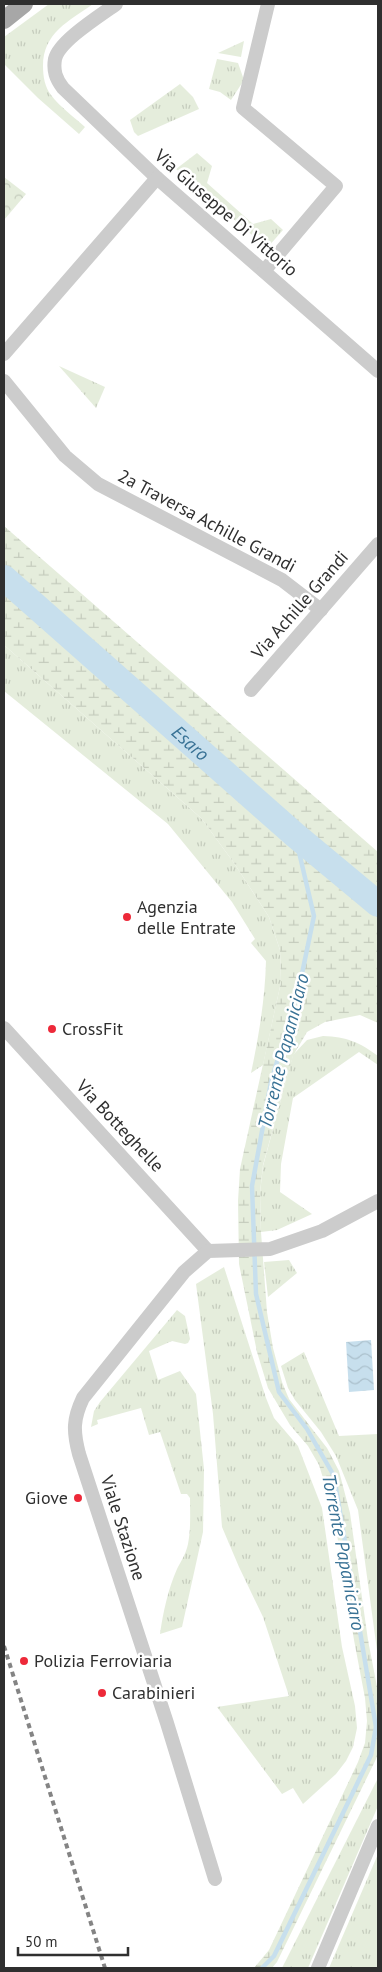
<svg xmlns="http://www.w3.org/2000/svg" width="382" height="1972" font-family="'PT Sans',sans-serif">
  <defs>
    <pattern id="grass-tufts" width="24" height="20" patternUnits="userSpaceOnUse" patternTransform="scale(1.25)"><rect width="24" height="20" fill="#e5eddc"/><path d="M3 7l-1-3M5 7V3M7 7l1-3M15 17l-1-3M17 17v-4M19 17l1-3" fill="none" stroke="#c5ccbd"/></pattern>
    <pattern id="forest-crowns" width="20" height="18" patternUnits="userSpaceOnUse" patternTransform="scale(1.25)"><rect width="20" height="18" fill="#e5eddc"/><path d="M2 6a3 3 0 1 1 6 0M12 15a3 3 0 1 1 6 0" fill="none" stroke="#c5ccbd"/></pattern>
    <pattern id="wetland-marsh" width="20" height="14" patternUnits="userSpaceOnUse" patternTransform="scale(1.25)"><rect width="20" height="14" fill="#e5eddc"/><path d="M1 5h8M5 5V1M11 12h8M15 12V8" fill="none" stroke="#c5ccbd"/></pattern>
    <pattern id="water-waves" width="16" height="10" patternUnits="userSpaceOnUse" patternTransform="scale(1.25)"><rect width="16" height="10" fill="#c7dfed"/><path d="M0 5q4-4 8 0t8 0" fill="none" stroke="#abc0cc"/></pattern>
  </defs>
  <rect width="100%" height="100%" fill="#fff"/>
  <g fill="url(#grass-tufts)">
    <path d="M49,4H93C69,21 43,33 43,66C43,77 45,87 51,95C60,107 74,117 85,127L79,134L38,98L4,64V37Z"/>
    <path d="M244,41L241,57L218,53Z"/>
    <path d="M217,59L238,63L244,80L231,100L220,92L209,89Z"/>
    <path d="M180,84L193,97L199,109L138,136L134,132L130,120Z"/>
    <path d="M197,153L212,166L207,183L253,224L271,219L283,230L267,248L176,169Z"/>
    <path d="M59,366L105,387L96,408Z"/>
    <path d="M4,645L201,818L234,863L269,917L280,950L281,982L263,1065L251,1073C259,1035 265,999 266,961L251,943L255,939L232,902L168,824L4,691Z"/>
    <path d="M323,1036C347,1037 359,1042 378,1056V1065L359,1052L293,1098L281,1164L280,1192L312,1214L277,1230L261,1232L260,1193L263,1166L293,1055L307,1040Z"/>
    <path d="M289,1260L297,1273L268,1297L264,1262Z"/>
    <path d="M224,1267L266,1398L274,1418L298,1446L322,1508L342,1647L355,1706L357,1728L353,1747L346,1761L336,1774L303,1804L293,1788L282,1794L217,1707L289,1696L263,1617L239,1567L222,1527L213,1414L196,1284Z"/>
    <path d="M177,1310L185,1316L190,1339L188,1343L185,1344L172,1341L149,1351L158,1380L180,1371L196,1394L204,1469L203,1532L182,1627L160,1634C163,1613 168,1589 177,1569C181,1561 186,1554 188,1544C191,1529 190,1513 190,1498L187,1494H181L160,1432L149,1435L141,1408L97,1420L98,1424L91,1427L94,1411L100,1402Z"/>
    <path d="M304,1352L339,1436L378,1434V1658L358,1510L336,1456L321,1432L295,1400L288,1388L281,1366Z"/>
    <path d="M378,1778V1806L308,1968H282Z"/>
    <path d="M378,1854V1968H329Z"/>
  </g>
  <path fill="url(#forest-crowns)" d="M4,177L26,194L4,220Z"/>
  <path fill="url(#wetland-marsh)" d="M4,526L378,852V1023L360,1015L325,1022L307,1032L293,1056L263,1165L260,1193L261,1232L267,1312L273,1348L282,1382L289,1399L327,1448L339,1471L350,1513L368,1640L378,1692L377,1757L277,1962L272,1968H254L269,1950L358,1762L365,1743L367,1721L365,1698L354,1640L336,1528L327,1491L319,1465L308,1446L290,1425L268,1388L257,1352L239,1264L238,1201L240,1169L281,982L280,950L269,917L234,863L201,818L4,645Z"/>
  <path fill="url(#water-waves)" d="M371,1340L374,1390L349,1392L346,1342Z"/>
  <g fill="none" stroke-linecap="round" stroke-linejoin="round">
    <path stroke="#c7dfed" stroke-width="4.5" d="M262,1968L274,1956L371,1755L376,1727L334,1476L307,1429L279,1392L256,1294L252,1186L271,1082L299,988L314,916L295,835"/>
    <path stroke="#c7dfed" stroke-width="26" id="s1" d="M4,578L295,835L378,904"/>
    <g stroke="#ccc" stroke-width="14">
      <path d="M116,4C101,15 59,41 55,59C53,71 56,79 63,88L157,178L378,371"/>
      <path d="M264,271L336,186L243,108L268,4"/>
      <path d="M4,354L157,178"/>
      <path d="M4,381L65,456L98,484L282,580L321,610"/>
      <path d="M251,690L378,544"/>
      <path d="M4,1028L208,1251"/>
      <path d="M215,1879L167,1723L79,1454C73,1431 73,1419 83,1398L184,1272L208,1251L270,1249L322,1231L378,1201"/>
      <path d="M318,1968L378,1826"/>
    </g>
    <path stroke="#a7a7a7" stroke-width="18" d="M4,20L24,4"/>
    <path stroke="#848484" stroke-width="4" stroke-dasharray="5 4" stroke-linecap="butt" d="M4,1646L105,1968"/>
  </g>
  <g fill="#ed2939" stroke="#fff" stroke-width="2">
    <circle cx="127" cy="917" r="5"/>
    <circle cx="52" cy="1029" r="5"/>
    <circle cx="78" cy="1498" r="5"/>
    <circle cx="24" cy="1661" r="5"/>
    <circle cx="102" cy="1693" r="5"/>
  </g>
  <g text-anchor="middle" stroke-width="5" stroke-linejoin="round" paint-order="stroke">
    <g font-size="18" fill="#2f2f2f" stroke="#fff">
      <text transform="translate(226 213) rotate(41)" y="6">Via Giuseppe Di Vittorio</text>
      <text transform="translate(207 521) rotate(28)" y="6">2a Traversa Achille Grandi</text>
      <text transform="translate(300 605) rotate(-49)" y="6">Via Achille Grandi</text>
      <text transform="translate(120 1126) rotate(47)" y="6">Via Botteghelle</text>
      <text transform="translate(123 1528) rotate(72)" y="6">Viale Stazione</text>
    </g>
    <g font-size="18" fill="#2f2f2f" stroke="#fff" text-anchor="start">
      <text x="137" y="913">Agenzia<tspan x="137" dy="21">delle Entrate</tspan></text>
      <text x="62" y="1035">CrossFit</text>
      <text x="68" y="1504" text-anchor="end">Giove</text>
      <text x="34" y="1667">Polizia Ferroviaria</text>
      <text x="112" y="1699">Carabinieri</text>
    </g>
    <g font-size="19" font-style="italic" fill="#397295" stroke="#fff">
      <text dy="7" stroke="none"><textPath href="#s1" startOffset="249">Esaro</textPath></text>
      <text transform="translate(283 1051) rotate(-76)" y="7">Torrente Papaniciaro</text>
      <text transform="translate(344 1552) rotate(79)" y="7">Torrente Papaniciaro</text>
    </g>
  </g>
  <rect width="382" height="1972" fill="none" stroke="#2f2f2f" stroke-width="10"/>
  <path d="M18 1947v8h110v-8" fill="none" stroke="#2f2f2f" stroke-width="2.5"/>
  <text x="25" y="1947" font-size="15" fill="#2f2f2f" stroke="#ffffff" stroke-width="4" paint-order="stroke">50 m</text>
</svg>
